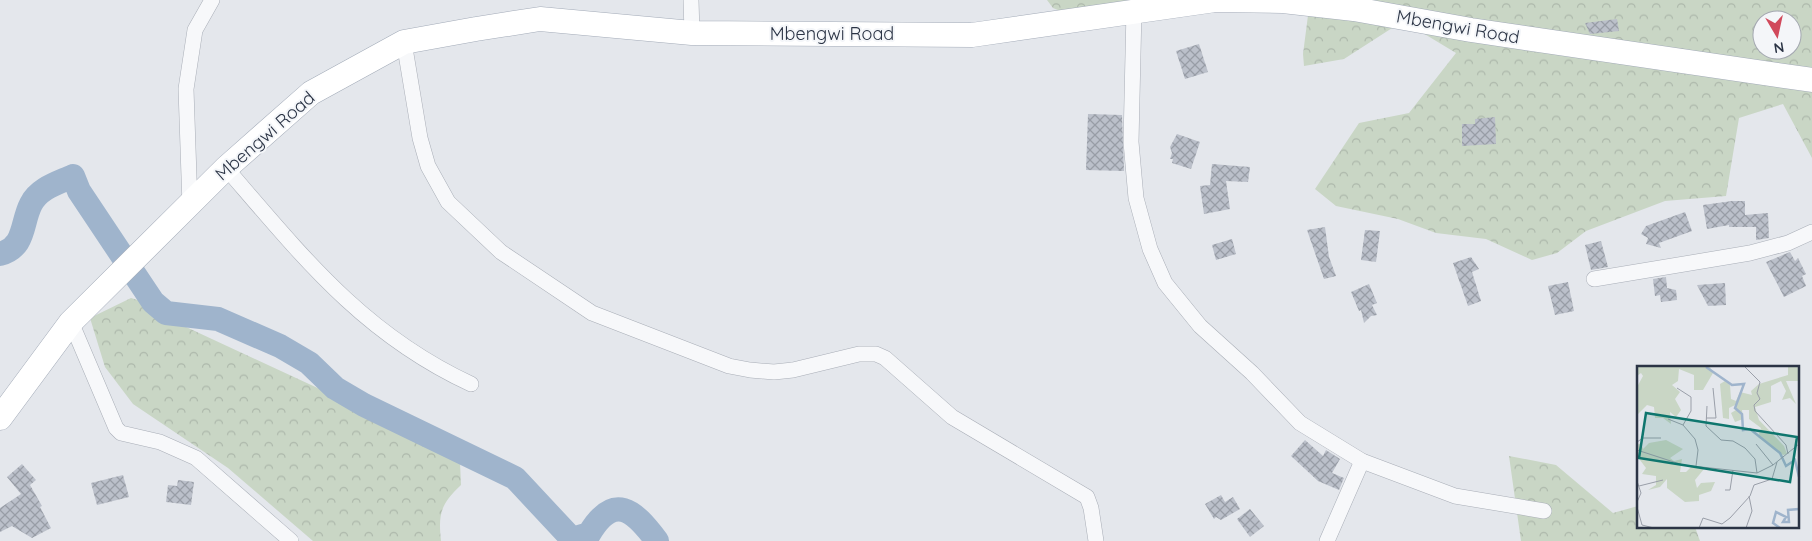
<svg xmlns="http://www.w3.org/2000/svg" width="1812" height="541" font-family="Quicksand,sans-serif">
  <defs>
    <pattern id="forest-crowns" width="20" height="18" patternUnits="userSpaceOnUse" patternTransform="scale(1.25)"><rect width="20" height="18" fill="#c9d6c5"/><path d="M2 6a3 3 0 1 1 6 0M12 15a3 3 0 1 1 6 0" fill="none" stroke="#adb8ab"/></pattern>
    <pattern id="building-cross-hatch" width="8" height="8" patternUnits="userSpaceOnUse" patternTransform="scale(1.25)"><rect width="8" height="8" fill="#bbc0ca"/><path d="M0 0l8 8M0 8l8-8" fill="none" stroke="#989da6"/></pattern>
  </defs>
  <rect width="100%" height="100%" fill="#e4e7ec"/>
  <g fill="url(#forest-crowns)" fill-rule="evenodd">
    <path d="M1047,0H1171L1087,22L1053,8Z"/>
    <path d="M1310,0H1812V158L1783,104L1739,118L1726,196L1665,201L1586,231L1557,253L1532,260L1486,239L1436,233L1398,219L1336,206L1315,189L1359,123L1409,113L1456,53L1403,21L1344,59L1304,66L1303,54ZM1762,20H1792V50H1762Z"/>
    <path d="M131,298L154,305L171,320L419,435L460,462L461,485C441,504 438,513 441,541H313L228,468L133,404L105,367L90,318Z"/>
    <path d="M1509,456L1556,465L1613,513L1638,506V527H1695L1700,541H1521Z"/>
  </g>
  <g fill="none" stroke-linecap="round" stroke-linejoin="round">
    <path stroke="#9fb4cc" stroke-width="24" d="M0,254C26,247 21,223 31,204C39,188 58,183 73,176L79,191L153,302L166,313L218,319L280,346L309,363L335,388L364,405L515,478L572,539L589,534C614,492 634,510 657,541"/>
  </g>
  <g fill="url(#building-cross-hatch)">
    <path d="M1617,19L1619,31L1590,34L1585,23Z"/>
    <path d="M1199,44L1208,72L1185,79L1176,51Z"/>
    <path d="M1088,114L1122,115L1124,171L1086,170Z"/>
    <path d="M1495,117L1496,144L1462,146V124H1475V119Z"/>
    <path d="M1177,134L1200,142L1191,169L1172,163L1173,159H1170L1172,153L1170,147Z"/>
    <path d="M1212,164L1250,167L1248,182L1226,181L1230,209L1204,214L1200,186L1210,185Z"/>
    <path d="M1732,201H1745V215L1768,213L1769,238L1756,240V227H1729V225L1707,229L1703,205Z"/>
    <path d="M1685,212L1692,231L1659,243L1661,248L1646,244L1648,238L1641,234L1646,226Z"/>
    <path d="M1325,227L1329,257L1336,276L1324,279L1307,230Z"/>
    <path d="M1365,230L1380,231L1376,262L1361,260Z"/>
    <path d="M1232,239L1236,254L1216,260L1212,245Z"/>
    <path d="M1601,241L1608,267L1591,270L1585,245Z"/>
    <path d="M1790,252L1795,261L1798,258L1806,274L1802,276L1806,286L1784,297L1766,262Z"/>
    <path d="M1471,257L1479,269L1472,272L1481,301L1468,306L1453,263Z"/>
    <path d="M1666,277L1667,288L1676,290L1677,300L1661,302L1660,295L1655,296L1653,279Z"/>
    <path d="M1568,282L1574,311L1555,315L1548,286Z"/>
    <path d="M1725,283L1726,305L1708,306L1697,285Z"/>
    <path d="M1369,284L1377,303L1372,305L1377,315L1371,316L1364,323L1361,310L1359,311L1351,292Z"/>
    <path d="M1305,440L1323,456L1326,450L1340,459L1332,473L1344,478L1339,490L1318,481L1291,456Z"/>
    <path d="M22,464L36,480L30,485L42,506L40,507L51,528L32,538L12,526L0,532V508L21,494L7,477Z"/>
    <path d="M123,475L129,497L97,505L91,483Z"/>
    <path d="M178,480L194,482L191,505L166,502L168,485L177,486Z"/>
    <path d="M1221,495L1225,502L1233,497L1240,509L1221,520L1216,517L1214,519L1205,504Z"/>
    <path d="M1250,509L1264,526L1250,537L1237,519Z"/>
  </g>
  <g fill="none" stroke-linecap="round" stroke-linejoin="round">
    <defs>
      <g id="minor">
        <path d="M691,0L692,33"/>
        <path d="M1134,10L1131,142L1136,198L1150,249L1165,283L1200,326L1252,373L1300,423L1362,461L1455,496L1544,511"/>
        <path d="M404,42L420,138L428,166L448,202L501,252L592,313L729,366L750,370L774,372L793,370L859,354H876L885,358L952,417L1087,497L1091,508L1096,541"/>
        <path d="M226,168C302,256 363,334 471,384"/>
        <path d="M190,206L186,89L195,30L212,0"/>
        <path d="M1594,279L1750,253L1788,243L1812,232"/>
        <path d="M71,322L116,428L121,433L160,442L196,458L291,541"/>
        <path d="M1327,541L1362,461"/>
      </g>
      <path id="primary" d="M0,418L71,322L226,168L311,93L404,42L476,29L540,19L692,33L972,35L1215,0L1283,1L1354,9L1471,30L1812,80"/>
    </defs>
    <use href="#minor" stroke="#a9aeb7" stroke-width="16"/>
    <use href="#primary" stroke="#a3abb8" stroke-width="25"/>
    <use href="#minor" stroke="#f7f8fa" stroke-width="15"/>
    <use href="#primary" stroke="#fff" stroke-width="24"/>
  </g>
  <g text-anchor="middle" stroke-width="4" stroke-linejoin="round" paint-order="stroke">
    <g font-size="18" fill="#2b3445" stroke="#f4f6f9">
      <text transform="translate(1458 27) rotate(10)" y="6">Mbengwi Road</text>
      <text x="832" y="40">Mbengwi Road</text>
      <text transform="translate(265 136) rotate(-41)" y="6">Mbengwi Road</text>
    </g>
  </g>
  <g transform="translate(1637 366)">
    <rect width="162" height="162" fill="#e4e7ec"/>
    <path d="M0,1H73L76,7L66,24H57V9L42,3L41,15L35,19L43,26L38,33L44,44L39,51L33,46L34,58L26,52H18L17,41L10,39L0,49V21L6,10L4,7L0,10ZM151,1H162L161,15H149L159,38L153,32L145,34L149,25L144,15L134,20V36L118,41L122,54L147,80L150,88L146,89L121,71L124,62L112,53V44H105L106,53L98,56L94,47L99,44L98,39L92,42V53L86,52L83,18L88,15L93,19L94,33L99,35L103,26L115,29L114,25L122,18L151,9ZM29,74L46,83L33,92L37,95L45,93L43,106H49L54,101L67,103L58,114L60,122L64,117L78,116L74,125L62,129V135L48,136L30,122V113L23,121L11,124L19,119V110L5,108L9,102L0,90V79L4,77L6,83L12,77Z" fill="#c9d6c5"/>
    <path fill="none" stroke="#9fb4cc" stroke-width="2.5" d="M69,1L95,19L107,18L98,42L105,48L106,64L113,63L143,87L149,100L158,94L162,111M143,162L136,157L139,146L149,151L146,156H152L151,144L162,143"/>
    <path fill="none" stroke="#9a9fa9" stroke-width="1" d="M108,1L123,16L120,27L123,33L117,39L118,45L149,79L151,88M40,22L54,31V45L46,59M70,40L69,60L84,74L96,75L108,82L118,93L120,107M69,52H79L76,22M31,53L46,59L58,73L61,84L59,100M0,76L6,72H24M119,78L136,99M0,84L46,99L120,107L136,99L162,78M0,115L4,127L0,136M2,120L26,114M88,124H93L96,104M0,141L5,159L17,162M62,162L66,152L85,158L93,152L113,130L117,119L135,113L140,96M109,162L115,145L112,130"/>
    <path fill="#0f766e" fill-opacity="0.15" stroke="#0f766e" stroke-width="2.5" d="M9,47L160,71L153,116L2,92Z"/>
    <rect width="162" height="162" fill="none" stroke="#2b3445" stroke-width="2.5"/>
  </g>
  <g transform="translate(1777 35) rotate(171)"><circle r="24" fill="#f4f6f9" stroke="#a4a8b1"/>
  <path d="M0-4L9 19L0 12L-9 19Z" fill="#d1495b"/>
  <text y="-8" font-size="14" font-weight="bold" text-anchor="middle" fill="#2b3445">N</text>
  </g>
</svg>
